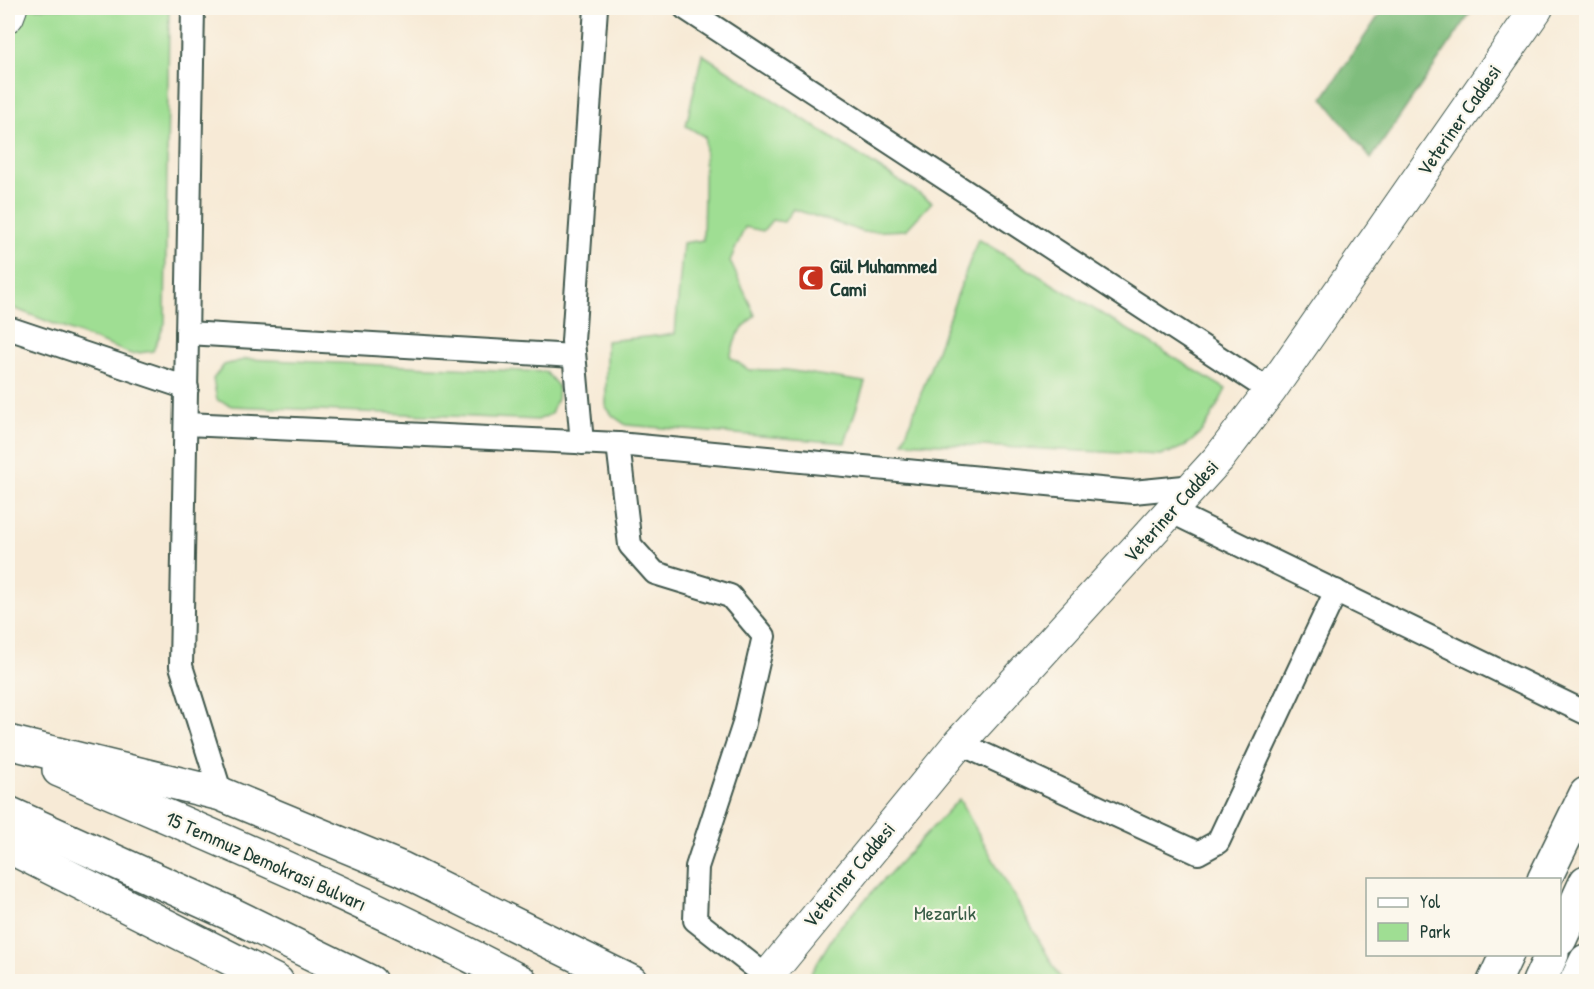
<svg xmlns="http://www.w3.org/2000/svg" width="1594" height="989" font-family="'Patrick Hand',sans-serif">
  <rect width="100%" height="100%" fill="#fbf7ec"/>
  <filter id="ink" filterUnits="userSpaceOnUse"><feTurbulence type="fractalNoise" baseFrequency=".0167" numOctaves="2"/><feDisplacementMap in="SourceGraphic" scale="12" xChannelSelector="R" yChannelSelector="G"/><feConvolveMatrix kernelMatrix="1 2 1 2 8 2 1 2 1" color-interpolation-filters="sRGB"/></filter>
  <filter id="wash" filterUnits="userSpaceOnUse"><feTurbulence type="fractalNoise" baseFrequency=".008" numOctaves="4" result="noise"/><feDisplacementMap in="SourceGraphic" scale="24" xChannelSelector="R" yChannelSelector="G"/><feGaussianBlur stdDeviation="1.35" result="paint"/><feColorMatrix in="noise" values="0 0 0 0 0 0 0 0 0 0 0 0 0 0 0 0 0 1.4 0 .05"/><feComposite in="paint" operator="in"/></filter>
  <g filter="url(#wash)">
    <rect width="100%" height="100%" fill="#f7ead6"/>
    <g fill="#9fde93" stroke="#5f8e64" stroke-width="1.5">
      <path d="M17,8H169L165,323L153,351L131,354L8,306V29Z"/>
      <path d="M702,54L932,202L906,230L864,232L793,209L784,222L772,220L763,231L745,227L730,261L755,315L737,335L730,357L749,370H786L865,382L845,443L626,425L613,416L606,407V341L675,334L683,243L703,240L705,137L686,126Z"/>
      <path d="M978,239L1226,389C1208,423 1200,447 1160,455L903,442Z"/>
      <path d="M247,359L546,372L558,386L557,399L551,414L538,420L232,406L217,400L213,379L224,365Z"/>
      <path d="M959,799L1062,981H806L837,930Z"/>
    </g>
    <path fill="#7fbd7d" stroke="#4f7d58" stroke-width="1.5" d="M1384,8H1474L1371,159L1323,98Z"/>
  </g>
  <g filter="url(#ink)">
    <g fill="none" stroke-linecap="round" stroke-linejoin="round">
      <defs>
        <g id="street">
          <path d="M193,8L181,666L221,794"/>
          <path d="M685,8L1270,391"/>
          <path d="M8,328L187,388"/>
          <path d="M187,333L574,356"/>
          <path d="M186,424L618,444L1133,492L1194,486"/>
          <path d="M582,443L573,341L596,8"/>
          <path d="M618,444L630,545L655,573L730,596L764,636L743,727L697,867L695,920L766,976"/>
          <path d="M1170,511L1586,713"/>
          <path d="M959,743L1198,853L1218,842L1336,591"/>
        </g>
        <g id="secondary">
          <path d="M8,16L11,8"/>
          <path d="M763,982L959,743L1219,458L1270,391L1537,8"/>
        </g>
        <g id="primary">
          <path d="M1544,880L1586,794"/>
          <path d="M1560,939L1586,882"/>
          <path d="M1494,982L1507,954"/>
          <path d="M1539,982L1552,954"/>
          <path d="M1576,982L1586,961"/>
        </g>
        <g id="highway">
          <path d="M8,742L221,794L402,869L631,982"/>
          <path d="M59,770C215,837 371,902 521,982"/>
          <path d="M8,813L229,913L370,982"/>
          <path d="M8,846L277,982"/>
        </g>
      </defs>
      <use href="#street" stroke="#3f574c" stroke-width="26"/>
      <use href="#secondary" stroke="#3f574c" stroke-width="34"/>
      <use href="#primary" stroke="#3f574c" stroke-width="36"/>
      <use href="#highway" stroke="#3f574c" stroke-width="36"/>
      <use href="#street" stroke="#fff" stroke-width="22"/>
      <use href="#secondary" stroke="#fff" stroke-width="32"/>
      <use href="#primary" stroke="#fff" stroke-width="33"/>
      <use href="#highway" stroke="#fff" stroke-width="33"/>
    </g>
  </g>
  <defs>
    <symbol id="mosque-square" viewBox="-11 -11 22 22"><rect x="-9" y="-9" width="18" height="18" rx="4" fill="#c8321e" stroke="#fbf7ec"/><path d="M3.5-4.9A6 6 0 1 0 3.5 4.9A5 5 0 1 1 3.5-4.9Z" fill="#fff"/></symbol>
  </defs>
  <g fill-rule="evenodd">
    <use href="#mosque-square" x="796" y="263" width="30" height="30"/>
  </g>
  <g text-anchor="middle" stroke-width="4.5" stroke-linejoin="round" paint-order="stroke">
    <g font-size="20" fill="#1f3d34" stroke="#fbf7ec">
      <text transform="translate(1459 120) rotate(-55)" y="7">Veteriner Caddesi</text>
      <text transform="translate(1171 511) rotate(-48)" y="7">Veteriner Caddesi</text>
      <text transform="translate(266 861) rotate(24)" y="7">15 Temmuz Demokrasi Bulvarı</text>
      <text transform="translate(849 875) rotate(-50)" y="7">Veteriner Caddesi</text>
    </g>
    <g font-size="20" font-weight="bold" fill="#1f3d34" stroke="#fbf7ec" text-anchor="start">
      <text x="830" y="273">Gül Muhammed<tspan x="830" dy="23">Cami</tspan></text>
    </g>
    <g font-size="20" fill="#395d47" stroke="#fbf7ec">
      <text x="945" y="920">Mezarlık</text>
    </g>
  </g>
  <rect width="1594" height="989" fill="none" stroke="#fbf7ec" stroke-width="30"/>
  <rect x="1366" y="878" width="195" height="78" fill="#fbf7ec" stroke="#a3ada2" stroke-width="1.5"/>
  <rect x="1378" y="898" width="30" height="9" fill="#ffffff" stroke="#a3ada2" stroke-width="1.5"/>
  <text x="1420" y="908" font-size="18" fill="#1f3d34">Yol</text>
  <rect x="1378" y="923" width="30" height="18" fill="#9fde93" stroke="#a3ada2" stroke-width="1.5"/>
  <text x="1420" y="938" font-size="18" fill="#1f3d34">Park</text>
</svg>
